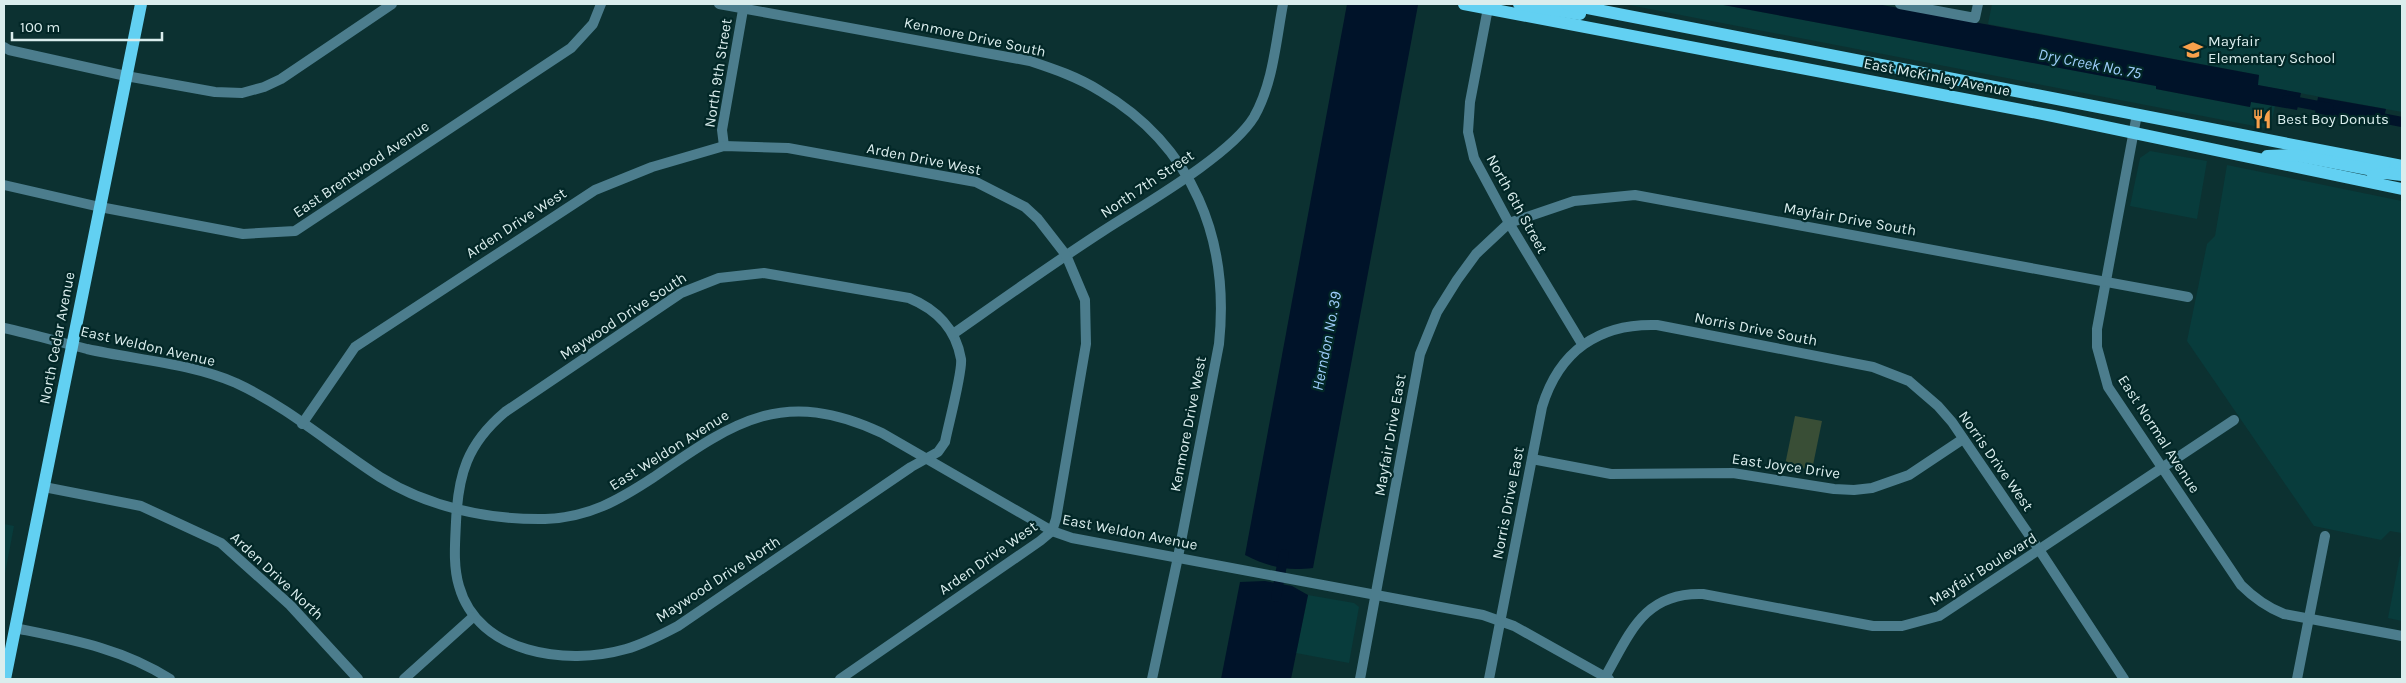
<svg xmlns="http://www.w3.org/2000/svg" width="2406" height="683" font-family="Karla,sans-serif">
  <rect width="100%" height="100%" fill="#0c3131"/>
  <g fill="#083c3c">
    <path d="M1624,4H1718L2157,86L2156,89L2250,107L2251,101L2275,106L2270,129Z"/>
    <path d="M1992,4H2402V112L2257,85L2259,75L1988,24Z"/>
    <path d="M2150,151L2207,161L2197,219L2130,206L2140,158Z"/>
    <path d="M2227,165L2402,201V533L2390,531L2381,540L2314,526L2187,341L2207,244L2215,236Z"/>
    <path d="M4,524L14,526L4,579Z"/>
    <path d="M2400,556H2402V621L2388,618Z"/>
    <path d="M1308,595L1354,603L1359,607L1349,663L1296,653Z"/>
  </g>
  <path fill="#394e36" d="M1795,416L1822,421L1812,470L1785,465Z"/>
  <g fill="#001329">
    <path d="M1347,4L1418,5L1313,568C1285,571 1269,567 1245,555Z"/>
    <path d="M1718,4H1877L2259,75L2258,85L2301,93L2297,110L2251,102L2250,107L2156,89V86Z"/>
    <path d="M2318,97L2386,109L2382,126L2315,113Z"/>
    <path d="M1265,581L1292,586L1308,595L1291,679H1221L1240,582Z"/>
  </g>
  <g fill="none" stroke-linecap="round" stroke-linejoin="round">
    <g stroke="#001329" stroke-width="10">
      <path d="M2287,100L2329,108"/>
      <path d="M2371,116L2402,122"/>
      <path d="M1276,597L1284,554"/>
    </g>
    <g stroke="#4c7d8d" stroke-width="10">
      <path d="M719,4L1030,61C1054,69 1078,77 1100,91C1193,146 1230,239 1219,344L1178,557L1152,679"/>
      <path d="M1900,4L1975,18L1978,4"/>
      <path d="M1488,8L1470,102L1468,132L1474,158L1509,223L1582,344"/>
      <path d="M4,47L9,50L126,76L215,92L242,93L264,87L281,79L392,4"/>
      <path d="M2137,114L2097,329V347L2108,387L2241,585C2254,598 2266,607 2284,614L2402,636"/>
      <path d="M724,146L722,130L744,4"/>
      <path d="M4,185L100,207L243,234L295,231L571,48L593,24L601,4"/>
      <path d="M764,273L909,298C936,309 956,329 961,359C963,371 948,426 945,442L938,452L911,467L678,626C661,635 644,644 626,649C567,666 478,654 459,586C453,566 455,544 456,522C458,475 467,444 505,412L681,293L719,278Z"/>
      <path d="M4,328C32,334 59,342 87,349C137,360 189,363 236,383C288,407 332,446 380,477C428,507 488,520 545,519C588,518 619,500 654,477C735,421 783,387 882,433L1052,531L1072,538L1483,615L1514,626L1609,679"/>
      <path d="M953,334C1003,299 1052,264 1103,231C1143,205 1230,156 1254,117C1273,84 1276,41 1283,4"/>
      <path d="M302,424L355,347L595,190L652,167L724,146L788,148L976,182L1025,207L1038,219L1066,255L1085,300L1086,344L1056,519L1052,531L1040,541L840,679"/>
      <path d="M1532,459L1611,474L1733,473L1834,489L1854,490L1872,488L1909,475L1963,439"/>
      <path d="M44,487L141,506L221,543L290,605L358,679"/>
      <path d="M15,628C69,639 122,648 170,679"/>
      <path d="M1605,677C1630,633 1644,592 1703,594L1873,626H1902L1939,616L2234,420"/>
      <path d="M404,679L473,617"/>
      <path d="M1360,679L1420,354L1437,312L1457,280L1476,254L1509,223L1574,201L1635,195L2188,297"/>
      <path d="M1489,679L1542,407C1559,351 1599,323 1657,325L1873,367L1909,381L1938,406L1952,422L2040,551L2124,679"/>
      <path d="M2297,679L2325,536"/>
    </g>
    <g stroke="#62d0f2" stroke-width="12">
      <path d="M1464,4L2053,116L2402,189"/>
      <path d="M1519,4L1580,14"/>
      <path d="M1567,4L2402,166"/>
      <path d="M2267,156L2295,155L2373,170L2385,163"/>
      <path d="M2373,176L2385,173L2402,175"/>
      <path d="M5,679L141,4"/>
    </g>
  </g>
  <defs>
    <symbol id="school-bare" viewBox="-9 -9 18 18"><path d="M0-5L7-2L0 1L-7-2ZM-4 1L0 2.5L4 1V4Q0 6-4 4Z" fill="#f8a04b" stroke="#022727" stroke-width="2.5" paint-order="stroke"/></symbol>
    <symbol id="restaurant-bare" viewBox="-9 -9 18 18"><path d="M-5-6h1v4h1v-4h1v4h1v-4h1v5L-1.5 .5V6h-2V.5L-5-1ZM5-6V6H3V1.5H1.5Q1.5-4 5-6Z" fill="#f8a04b" stroke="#022727" stroke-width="2.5" paint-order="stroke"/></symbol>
  </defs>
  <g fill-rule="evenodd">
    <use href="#school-bare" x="2179" y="36" width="28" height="28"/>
    <use href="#restaurant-bare" x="2248" y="105" width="28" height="28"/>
  </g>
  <g text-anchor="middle" stroke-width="4.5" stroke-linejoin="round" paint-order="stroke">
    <g font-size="15" fill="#daeded" stroke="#022727">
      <text transform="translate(975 37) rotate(12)" y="5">Kenmore Drive South</text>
      <text transform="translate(718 73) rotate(-81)" y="5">North 9th Street</text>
      <text transform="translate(1937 77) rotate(11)" y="5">East McKinley Avenue</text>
      <text transform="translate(924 159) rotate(11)" y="5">Arden Drive West</text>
      <text transform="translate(361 169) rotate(-34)" y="5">East Brentwood Avenue</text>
      <text transform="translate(1147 184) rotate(-34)" y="5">North 7th Street</text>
      <text transform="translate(1517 204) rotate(61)" y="5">North 6th Street</text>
      <text transform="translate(1850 219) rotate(10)" y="5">Mayfair Drive South</text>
      <text transform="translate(516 223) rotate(-33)" y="5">Arden Drive West</text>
      <text transform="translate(623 316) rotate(-33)" y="5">Maywood Drive South</text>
      <text transform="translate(1756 329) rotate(11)" y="5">Norris Drive South</text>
      <text transform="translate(57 338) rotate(-79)" y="5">North Cedar Avenue</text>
      <text transform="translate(148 346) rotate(13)" y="5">East Weldon Avenue</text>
      <text transform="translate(1188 424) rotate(-79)" y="5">Kenmore Drive West</text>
      <text transform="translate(2159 434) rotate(57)" y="5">East Normal Avenue</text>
      <text transform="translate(1390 435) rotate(-80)" y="5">Mayfair Drive East</text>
      <text transform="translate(669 450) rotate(-32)" y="5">East Weldon Avenue</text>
      <text transform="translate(1996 461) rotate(55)" y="5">Norris Drive West</text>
      <text transform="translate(1786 466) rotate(8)" y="5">East Joyce Drive</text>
      <text transform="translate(1508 503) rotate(-79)" y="5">Norris Drive East</text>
      <text transform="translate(1130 532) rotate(11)" y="5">East Weldon Avenue</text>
      <text transform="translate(988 558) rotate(-35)" y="5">Arden Drive West</text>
      <text transform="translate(1983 569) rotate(-32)" y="5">Mayfair Boulevard</text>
      <text transform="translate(277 576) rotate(43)" y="5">Arden Drive North</text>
      <text transform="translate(718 579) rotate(-33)" y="5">Maywood Drive North</text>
    </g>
    <g font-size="15" fill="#daeded" stroke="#022727" text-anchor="start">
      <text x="2208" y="46">Mayfair<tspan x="2208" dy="17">Elementary School</tspan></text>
      <text x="2277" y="124">Best Boy Donuts</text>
    </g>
    <g font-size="16" font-style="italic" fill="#9ecdfa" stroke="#022727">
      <text transform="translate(2090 63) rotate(11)" y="6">Dry Creek No. 75</text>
      <text transform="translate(1326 341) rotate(-79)" y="6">Herndon No. 39</text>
    </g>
  </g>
  <rect width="2406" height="683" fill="none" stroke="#daeded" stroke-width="10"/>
  <path d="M12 32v8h150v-8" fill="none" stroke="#daeded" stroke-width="2.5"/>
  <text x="20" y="32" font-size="15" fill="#daeded" stroke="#022727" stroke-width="4" paint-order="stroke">100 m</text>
</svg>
